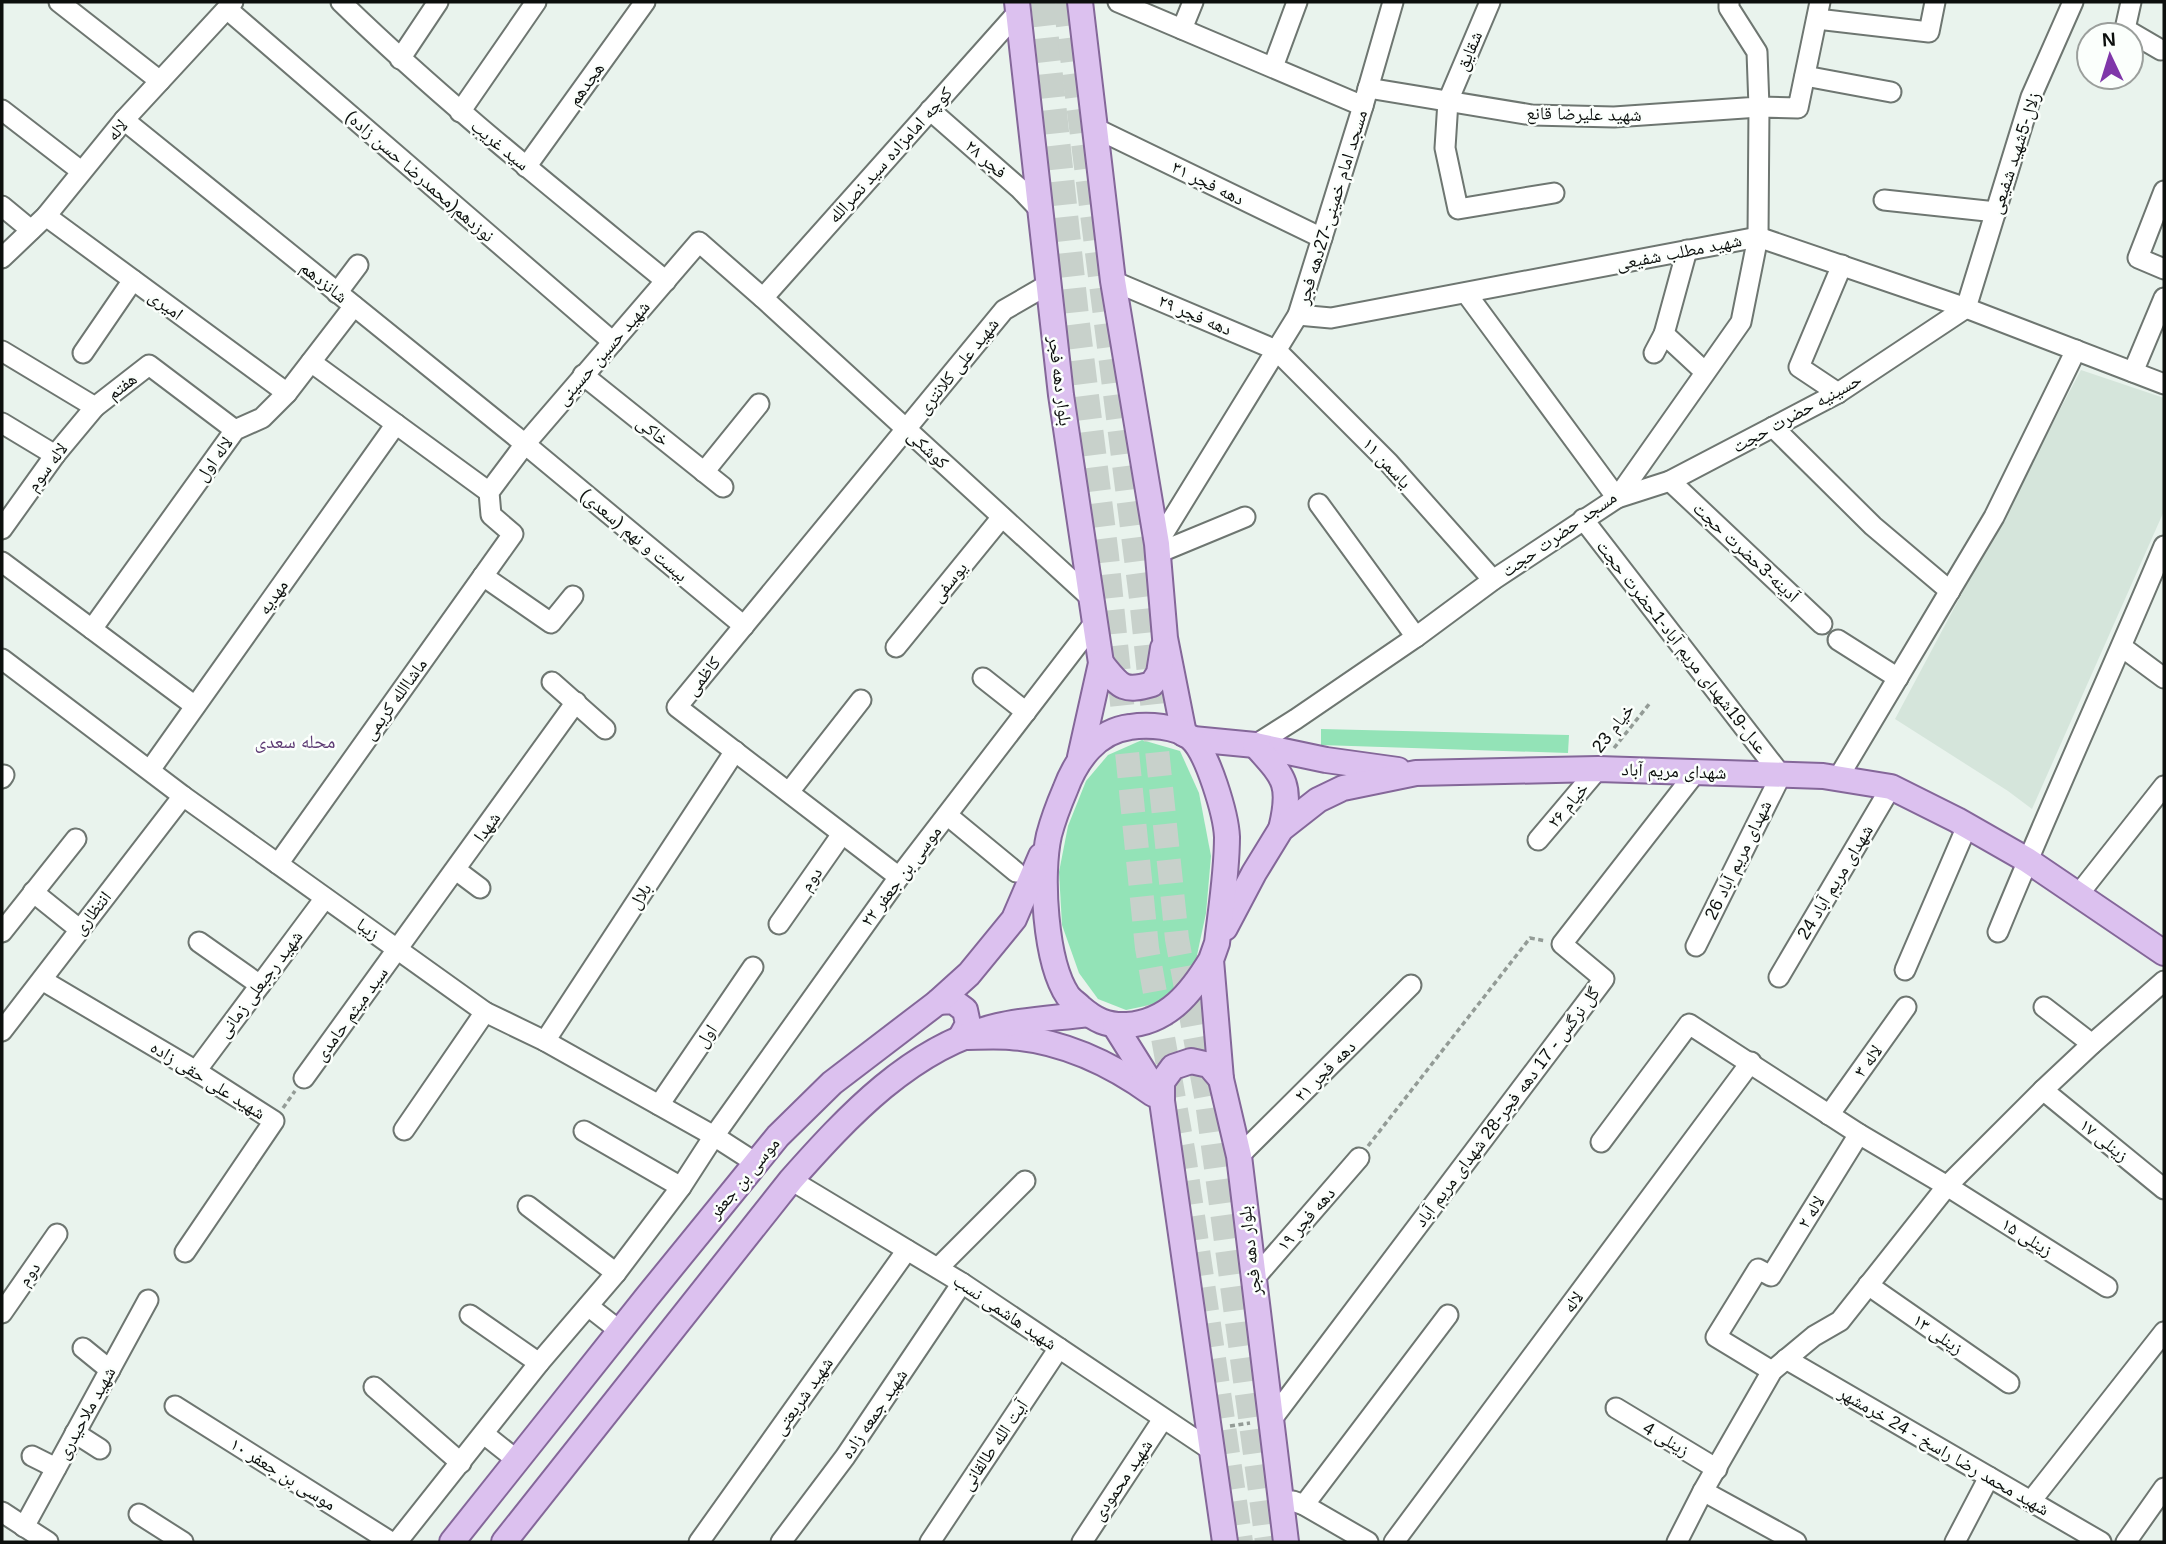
<svg xmlns="http://www.w3.org/2000/svg" width="2166" height="1544" font-family="Arial,'Noto Naskh Arabic',sans-serif">
  <rect width="100%" height="100%" fill="#e9f3ed"/>
  <path fill="#d5e5db" d="M2081,370L2164,398V511L2032,809L2008,791L1895,719Z"/>
  <g fill="#93e3b7">
    <path d="M1321,729L1569,735L1568,753L1321,745Z"/>
    <path d="M1142,740L1180,751L1199,793L1211,856L1206,913L1196,960L1169,1001L1126,1010L1098,999L1079,973L1062,925L1059,872L1068,826L1086,781L1108,755Z"/>
  </g>
  <g fill="none" stroke-linecap="round" stroke-linejoin="round">
    <g stroke="#c8d1cb" stroke-width="24" stroke-dasharray="24 12" stroke-linecap="butt">
      <path d="M1043,2L1077,316L1107,556L1147,948L1184,1155L1241,1542"/>
      <path d="M1065,2L1141,598L1177,939L1207,1102L1267,1542"/>
    </g>
    <defs>
      <g id="minor">
        <path d="M59,2L160,81"/>
        <path d="M341,2C444,102 555,190 666,281"/>
        <path d="M1118,2L1363,106"/>
        <path d="M1490,2L1448,101L1445,148L1458,209L1554,193"/>
        <path d="M2131,2L2125,29L2161,50"/>
        <path d="M227,9L613,342"/>
        <path d="M1817,19L1929,32L1935,2"/>
        <path d="M1182,29L1193,2"/>
        <path d="M400,59L438,2"/>
        <path d="M1273,67L1297,2"/>
        <path d="M1805,76L1891,92"/>
        <path d="M1368,88L1532,115L1614,117L1759,107L1757,52L1729,8V2"/>
        <path d="M2,110L81,171"/>
        <path d="M930,110L1019,188L1040,210"/>
        <path d="M460,112L536,2"/>
        <path d="M124,120L525,444L744,626"/>
        <path d="M1095,128L1322,238"/>
        <path d="M526,167L645,2"/>
        <path d="M2164,191L2138,258L2164,269"/>
        <path d="M1884,200L1996,212"/>
        <path d="M2,206L31,230"/>
        <path d="M46,216L287,393"/>
        <path d="M1687,250L1664,334L1705,372"/>
        <path d="M2,258L46,216L124,120L233,2"/>
        <path d="M1113,281L1276,350L1389,463L1493,580"/>
        <path d="M337,293L358,265"/>
        <path d="M1466,293L1617,498L1670,481L1838,393L1966,308L2031,97L2073,2"/>
        <path d="M763,298L1018,12"/>
        <path d="M1298,315L1331,318L1758,237L1966,308L2164,384"/>
        <path d="M2,351L95,407L149,365L235,430"/>
        <path d="M83,353L133,280"/>
        <path d="M1654,353L1664,334"/>
        <path d="M311,362L489,492"/>
        <path d="M2133,372L2164,298"/>
        <path d="M583,375L723,487"/>
        <path d="M1838,393L1799,367L1842,265"/>
        <path d="M2,423L55,455"/>
        <path d="M1773,427L1873,526L1950,591"/>
        <path d="M704,472L759,404"/>
        <path d="M1670,481L1822,624"/>
        <path d="M1319,504L1416,637"/>
        <path d="M1583,519L1781,775L1696,946"/>
        <path d="M2,529L55,455L95,407"/>
        <path d="M1157,544L1298,315L1363,106L1393,2"/>
        <path d="M1158,553L1245,517"/>
        <path d="M2,562L195,706"/>
        <path d="M483,576L551,623L573,596"/>
        <path d="M92,629L235,430L262,418L287,393L354,306"/>
        <path d="M1838,640L1898,678"/>
        <path d="M896,647L1002,517"/>
        <path d="M2122,647L2164,678"/>
        <path d="M2,659L183,796L485,1012L545,1041L714,1136L756,1163"/>
        <path d="M983,678L1026,712"/>
        <path d="M552,682L605,729"/>
        <path d="M1255,745L1296,719L1416,637L1493,580L1617,498L1741,322L1758,237L1759,107L1798,108L1820,2"/>
        <path d="M150,770L396,424"/>
        <path d="M2,778L4,775"/>
        <path d="M1838,778L1994,517L2076,350"/>
        <path d="M789,792L861,700"/>
        <path d="M947,815L1016,872"/>
        <path d="M1538,840L1598,769"/>
        <path d="M278,864L513,534L491,515L489,492L525,444L699,242L763,298L1092,599"/>
        <path d="M456,870L480,888"/>
        <path d="M899,877L677,707L1004,310L1049,284"/>
        <path d="M33,892L79,929"/>
        <path d="M2078,895L2164,786"/>
        <path d="M779,924L842,834"/>
        <path d="M2,932L76,839"/>
        <path d="M1998,932C2051,802 2110,675 2164,546"/>
        <path d="M199,942L260,985"/>
        <path d="M1905,970L1967,826"/>
        <path d="M1779,977L1891,787"/>
        <path d="M42,980L196,1071L274,1121L185,1252"/>
        <path d="M2044,1007L2092,1044"/>
        <path d="M2,1031L183,796"/>
        <path d="M545,1041L735,751"/>
        <path d="M196,1071L325,898"/>
        <path d="M304,1078L576,702"/>
        <path d="M2043,1090L2164,1189"/>
        <path d="M659,1105L753,967"/>
        <path d="M1829,1115L1906,1007"/>
        <path d="M404,1130L485,1012"/>
        <path d="M584,1131L681,1187"/>
        <path d="M1601,1142L1689,1024L1859,1134L1947,1186L2107,1287"/>
        <path d="M1239,1156L1411,985"/>
        <path d="M791,1180L962,1283L1214,1452"/>
        <path d="M528,1206L616,1273"/>
        <path d="M938,1268L1025,1181"/>
        <path d="M1253,1280L1359,1158"/>
        <path d="M1868,1285L2009,1383"/>
        <path d="M588,1306L620,1331"/>
        <path d="M2,1313L57,1234"/>
        <path d="M470,1315L539,1363"/>
        <path d="M83,1348L110,1370"/>
        <path d="M1786,1359L2101,1542"/>
        <path d="M1772,1371L1716,1337L1758,1269L1771,1276L1859,1134"/>
        <path d="M374,1387L461,1463"/>
        <path d="M175,1406L391,1542"/>
        <path d="M1616,1408L1717,1469"/>
        <path d="M1272,1419L1604,979L1562,944L1696,772"/>
        <path d="M75,1433L100,1449"/>
        <path d="M484,1434L518,1461"/>
        <path d="M32,1456L56,1468"/>
        <path d="M1703,1491L1796,1542"/>
        <path d="M1293,1501L1304,1505L1368,1542"/>
        <path d="M2031,1501L2164,1332"/>
        <path d="M1304,1505L1448,1315"/>
        <path d="M2,1512L48,1542"/>
        <path d="M139,1514L183,1542"/>
        <path d="M24,1527L148,1300"/>
        <path d="M397,1542L539,1363L616,1273L681,1187L714,1136L899,877L1095,622"/>
        <path d="M699,1542L907,1250"/>
        <path d="M781,1542L845,1457L962,1283"/>
        <path d="M930,1542L1059,1348"/>
        <path d="M1082,1542L1163,1419"/>
        <path d="M1394,1542L1751,1062"/>
        <path d="M1677,1542L1703,1491L1772,1371L1814,1336L1840,1321L1947,1186L2043,1090L2092,1044L2164,981"/>
        <path d="M1955,1542L1989,1477"/>
        <path d="M2126,1542L2164,1488"/>
      </g>
      <g id="major">
        <path d="M1017,2L1061,395L1101,663L1080,757"/>
        <path d="M1080,2L1113,281L1157,544L1165,638L1184,734"/>
        <path d="M1101,663C1120,686 1122,693 1152,684L1159,673L1163,648"/>
        <path d="M1193,739L1255,745L1326,760L1398,770"/>
        <path d="M1255,745C1285,778 1292,784 1281,829"/>
        <path d="M1225,928L1254,873L1281,829L1318,800L1343,788L1416,773L1598,769L1823,776L1891,787L1957,820L2027,860L2164,953"/>
        <path d="M1211,960C1191,993 1168,1022 1127,1025C1107,1026 1095,1020 1080,1007C1076,1003 1071,1000 1068,996C1045,962 1040,874 1049,835C1053,820 1059,804 1065,790C1076,760 1097,731 1130,727C1148,724 1177,726 1191,738C1208,753 1226,815 1227,837C1227,872 1221,909 1217,943L1211,960L1221,1079L1239,1156L1286,1542"/>
        <path d="M938,1002L953,1001L965,1010L968,1024L961,1037C977,1037 994,1036 1010,1037C1063,1041 1110,1063 1153,1094"/>
        <path d="M1115,1026L1162,1101L1225,1542"/>
        <path d="M1162,1101V1082L1173,1067L1191,1061L1209,1065L1221,1079"/>
        <path d="M452,1542L647,1297L778,1136L832,1083L938,1002L969,974L1014,919L1041,856"/>
        <path d="M504,1542L791,1180C847,1117 912,1046 998,1026C1027,1019 1058,1018 1088,1014"/>
      </g>
    </defs>
    <use href="#minor" stroke="#6e7671" stroke-width="23"/>
    <use href="#major" stroke="#846799" stroke-width="28"/>
    <g stroke="#939b96" stroke-width="3.5" stroke-dasharray="5 3.5" stroke-linecap="butt">
      <path d="M1614,748L1650,703"/>
      <path d="M283,1108L295,1091"/>
      <path d="M1368,1146L1530,938L1546,941"/>
      <path d="M1230,1426L1250,1423"/>
    </g>
    <use href="#minor" stroke="#fff" stroke-width="19"/>
    <use href="#major" stroke="#dcc1ef" stroke-width="24"/>
  </g>
  <g text-anchor="middle" stroke-width="5" stroke-linejoin="round" paint-order="stroke">
    <g font-size="18" fill="#0c0f0d" stroke="#fbfffc">
      <text transform="translate(1469 51) rotate(-67)" y="6">شقایق</text>
      <text transform="translate(586 84) rotate(-54)" y="6">هجدهم</text>
      <text transform="translate(1584 114) rotate(1)" y="6">شهید علیرضا قانع</text>
      <text transform="translate(117 130) rotate(-49)" y="6">لاله</text>
      <text transform="translate(500 145) rotate(39)" y="6">سید غریب</text>
      <text transform="translate(2015 153) rotate(-72)" y="6">زلال-5شهید شفیعی</text>
      <text transform="translate(890 155) rotate(-48)" y="6">کوچه امامزاده سید نصرالله</text>
      <text transform="translate(986 159) rotate(41)" y="6">فجر ۲۸</text>
      <text transform="translate(420 176) rotate(41)" y="6">نوزدهم(محمدرضا حسن زاده)</text>
      <text transform="translate(1208 183) rotate(26)" y="6">دهه فجر ۳۱</text>
      <text transform="translate(1332 207) rotate(-73)" y="6">مسجد امام خمینی-27دهه فجر</text>
      <text transform="translate(1679 252) rotate(-11)" y="6">شهید مطلب شفیعی</text>
      <text transform="translate(324 282) rotate(39)" y="6">شانزدهم</text>
      <text transform="translate(166 305) rotate(36)" y="6">امیری</text>
      <text transform="translate(1195 315) rotate(23)" y="6">دهه فجر ۲۹</text>
      <text transform="translate(603 353) rotate(-49)" y="6">شهید حسین حسینی</text>
      <text transform="translate(958 366) rotate(-51)" y="6">شهید علی کلانتری</text>
      <text transform="translate(1060 381) rotate(83)" y="6">بلوار دهه فجر</text>
      <text transform="translate(122 386) rotate(-37)" y="6">هفتم</text>
      <text transform="translate(1797 413) rotate(-29)" y="6">حسینیه حضرت حجت</text>
      <text transform="translate(653 431) rotate(39)" y="6">خاکی</text>
      <text transform="translate(928 449) rotate(43)" y="6">کوشکی</text>
      <text transform="translate(214 459) rotate(-54)" y="6">لاله اول</text>
      <text transform="translate(1387 463) rotate(47)" y="6">یاسمن ۱۱</text>
      <text transform="translate(47 467) rotate(-53)" y="6">لاله سوم</text>
      <text transform="translate(1559 534) rotate(-35)" y="6">مسجد حضرت حجت</text>
      <text transform="translate(634 535) rotate(40)" y="6">بیست و نهم (سعدی)</text>
      <text transform="translate(1746 552) rotate(43)" y="6">آدینه-3حضرت حجت</text>
      <text transform="translate(949 582) rotate(-51)" y="6">یوسفی</text>
      <text transform="translate(273 597) rotate(-55)" y="6">مهدیه</text>
      <text transform="translate(1682 647) rotate(52)" y="6">عدل-19شهدای مریم آباد-1حضرت حجت</text>
      <text transform="translate(703 676) rotate(-51)" y="6">کاظمی</text>
      <text transform="translate(395 699) rotate(-54)" y="6">ماشاالله کریمی</text>
      <text transform="translate(1613 728) rotate(-52)" y="6">خیام 23</text>
      <text transform="translate(1674 771) rotate(2)" y="6">شهدای مریم آباد</text>
      <text transform="translate(1568 805) rotate(-50)" y="6">خیام ۲۶</text>
      <text transform="translate(487 827) rotate(-54)" y="6">شهدا</text>
      <text transform="translate(1738 860) rotate(-64)" y="6">26 شهدای مریم آباد</text>
      <text transform="translate(901 876) rotate(-53)" y="6">موسی بن جعفر ۲۲</text>
      <text transform="translate(811 879) rotate(-55)" y="6">دوم</text>
      <text transform="translate(1835 882) rotate(-59)" y="6">24 شهدای مریم آباد</text>
      <text transform="translate(640 896) rotate(-57)" y="6">بلال</text>
      <text transform="translate(92 913) rotate(-52)" y="6">انتظاری</text>
      <text transform="translate(368 929) rotate(36)" y="6">زیبا</text>
      <text transform="translate(260 984) rotate(-53)" y="6">شهید رجبعلی زمانی</text>
      <text transform="translate(351 1014) rotate(-54)" y="6">سید میثم حامدی</text>
      <text transform="translate(706 1036) rotate(-56)" y="6">اول</text>
      <text transform="translate(1868 1061) rotate(-54)" y="6">لاله ۳</text>
      <text transform="translate(1325 1071) rotate(-45)" y="6">دهه فجر ۲۱</text>
      <text transform="translate(208 1080) rotate(32)" y="6">شهید علی حقی زاده</text>
      <text transform="translate(1507 1107) rotate(-53)" y="6">گل نرگس - 17 دهه فجر-28 شهدای مریم آباد</text>
      <text transform="translate(2104 1140) rotate(39)" y="6">زینلی ۱۷</text>
      <text transform="translate(744 1178) rotate(-50)" y="6">موسی بن جعفر</text>
      <text transform="translate(1811 1212) rotate(-58)" y="6">لاله ۲</text>
      <text transform="translate(1306 1219) rotate(-49)" y="6">دهه فجر ۱۹</text>
      <text transform="translate(2027 1237) rotate(32)" y="6">زینلی ۱۵</text>
      <text transform="translate(1250 1251) rotate(-97)" y="6">بلوار دهه فجر</text>
      <text transform="translate(29 1274) rotate(-55)" y="6">دوم</text>
      <text transform="translate(1573 1302) rotate(-53)" y="6">لاله</text>
      <text transform="translate(1005 1312) rotate(34)" y="6">شهید هاشمی نسب</text>
      <text transform="translate(1938 1334) rotate(35)" y="6">زینلی ۱۳</text>
      <text transform="translate(803 1396) rotate(-55)" y="6">شهید شریعتی</text>
      <text transform="translate(86 1413) rotate(-61)" y="6">شهید ملاحیدری</text>
      <text transform="translate(874 1414) rotate(-56)" y="6">شهید جمعه زاده</text>
      <text transform="translate(1666 1439) rotate(31)" y="6">زینلی 4</text>
      <text transform="translate(994 1445) rotate(-56)" y="6">آیت الله طالقانی</text>
      <text transform="translate(1944 1451) rotate(30)" y="6">شهید محمد رضا راسخ - 24 خرمشهر</text>
      <text transform="translate(283 1474) rotate(32)" y="6">موسی بن جعفر ۱۰</text>
      <text transform="translate(1122 1480) rotate(-56)" y="6">شهید محمودی</text>
    </g>
    <g font-size="19" fill="#5c3a73" stroke="#fbfffc">
      <text x="295" y="748">محله سعدی</text>
    </g>
  </g>
  <rect width="2166" height="1544" fill="none" stroke="#0c0f0d" stroke-width="7"/>
  <g transform="translate(2110 56) rotate(356)"><circle r="33" fill="#fbfffc" stroke="#9b9f9c" stroke-width="2"/>
  <path d="M0-5L12 26L0 18L-12 26Z" fill="#7f37a9"/>
  <text y="-10" font-size="19" font-weight="bold" text-anchor="middle" fill="#0c0f0d">N</text>
  </g>
</svg>
